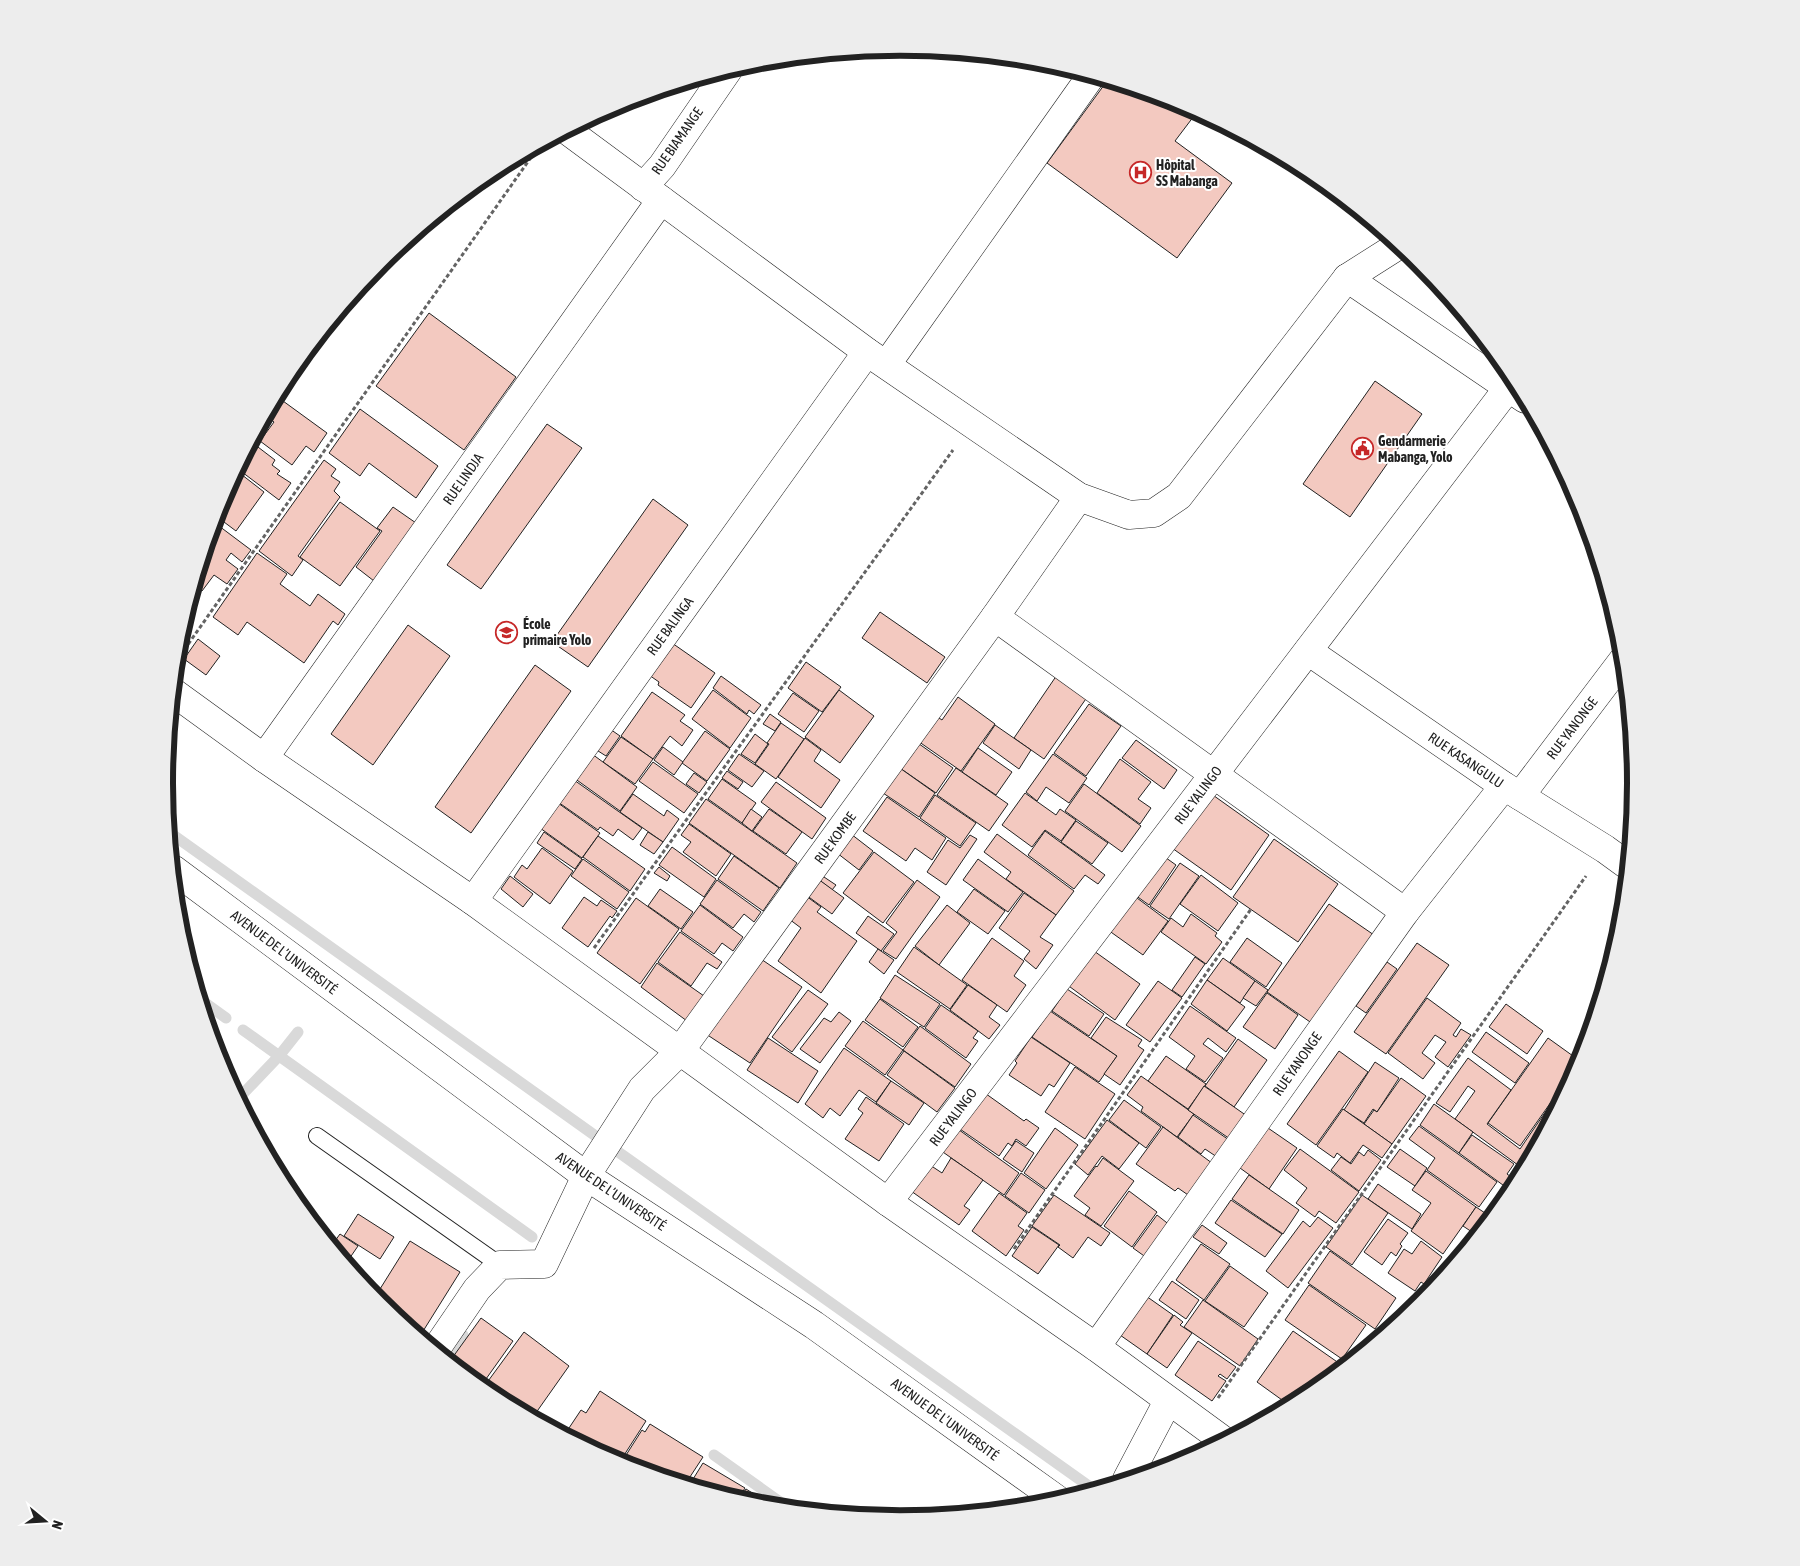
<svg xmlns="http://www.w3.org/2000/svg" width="1800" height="1566" font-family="'Asap Condensed',sans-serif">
  <rect width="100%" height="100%" fill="#fff"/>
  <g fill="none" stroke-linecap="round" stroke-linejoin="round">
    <g stroke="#d9d9d9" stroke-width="11">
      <path d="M169,832L597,1137"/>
      <path d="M201,1000L226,1018"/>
      <path d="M243,1030L532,1237"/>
      <path d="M239,1098L279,1056L298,1032"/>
      <path d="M607,1144L1093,1489"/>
      <path d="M447,1358L463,1335"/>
      <path d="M714,1455L787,1507"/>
    </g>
  </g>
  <g fill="#f3c9c0" stroke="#222">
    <path d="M1107,81L1182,104L1197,112L1175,141L1232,183L1177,258L1047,163Z"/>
    <path d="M1252,141L1293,163L1289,168Z"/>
    <path d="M429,313L516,377L464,450L376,386Z"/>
    <path d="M1375,381L1422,414L1350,517L1303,484Z"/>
    <path d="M279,392L286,396L252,443Z"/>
    <path d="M283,401L327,433L314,452L306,446L292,465L260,441L274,422L270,419Z"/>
    <path d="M360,409L438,466L416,498L369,463L360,476L329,453Z"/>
    <path d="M547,424L582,448L481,589L447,565Z"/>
    <path d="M254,444L275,460L272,465L280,471L277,474L291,483L279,500L238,469Z"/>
    <path d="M324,460L336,469L331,476L340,482L334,491L340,497L298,556L303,560L292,576L259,551Z"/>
    <path d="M237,471L264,492L236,531L216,516L221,501Z"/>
    <path d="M653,499L688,525L588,667L552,642Z"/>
    <path d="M340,502L380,531L340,586L300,557Z"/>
    <path d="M393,507L416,523L374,581L356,567L382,531L377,528Z"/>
    <path d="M215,523L251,550L242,562L231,553L226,560L238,569L227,584L214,575L202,591L195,586Z"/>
    <path d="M257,553L287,574L280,584L310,606L318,594L345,614L338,625L333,621L304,663L247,622L238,635L213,617Z"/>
    <path d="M880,612L945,657L927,683L862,638Z"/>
    <path d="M408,625L450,656L373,765L331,734Z"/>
    <path d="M198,639L220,656L206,675L184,659Z"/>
    <path d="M672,643L715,673L691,708L658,685L659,682L649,675Z"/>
    <path d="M806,662L841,687L822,712L788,688Z"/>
    <path d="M535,665L571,691L471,833L435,807Z"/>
    <path d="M1059,672L1090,693L1044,759L1014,738Z"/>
    <path d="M721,676L761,705L754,714L749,710L747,714L713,688Z"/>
    <path d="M713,690L751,718L730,748L692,719Z"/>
    <path d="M839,690L874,716L840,763L805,737Z"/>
    <path d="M652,692L685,715L680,721L693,730L682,746L670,736L653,759L621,736Z"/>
    <path d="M793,693L819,711L804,732L778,714Z"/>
    <path d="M958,697L995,724L961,771L915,739L933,714L942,720Z"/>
    <path d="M1089,704L1121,726L1086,776L1054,753Z"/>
    <path d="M770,714L781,722L775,731L763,724Z"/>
    <path d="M781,723L804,739L776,779L755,764L769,744L767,743Z"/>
    <path d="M995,725L1031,750L1019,769L983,743Z"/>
    <path d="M610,729L620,736L606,756L595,749Z"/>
    <path d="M705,731L730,749L707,781L682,763Z"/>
    <path d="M755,734L768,744L755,763L741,754Z"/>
    <path d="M621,737L653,759L635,784L603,762Z"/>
    <path d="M805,738L821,750L814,761L840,780L821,808L778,777Z"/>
    <path d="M1136,740L1177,770L1164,789L1122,758Z"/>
    <path d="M915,741L953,768L936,793L897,766Z"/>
    <path d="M663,747L683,762L674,775L654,760Z"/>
    <path d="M978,748L1012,772L996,795L962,772Z"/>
    <path d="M592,754L637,787L620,811L574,778Z"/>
    <path d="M739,754L764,771L752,787L728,770Z"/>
    <path d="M1053,754L1087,778L1069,803L1046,787L1037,801L1026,792Z"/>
    <path d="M1120,759L1151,782L1138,799L1151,808L1140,824L1097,793Z"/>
    <path d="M653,762L698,794L684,813L639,781Z"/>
    <path d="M897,766L935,793L919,817L880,791Z"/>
    <path d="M956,768L1008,804L989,831L937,795Z"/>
    <path d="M727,771L743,782L738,789L722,778Z"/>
    <path d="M694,773L707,782L699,793L686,784Z"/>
    <path d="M722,779L756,803L742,823L708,799Z"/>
    <path d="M574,780L642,828L633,840L618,829L613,836L600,827L598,830L558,802Z"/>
    <path d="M776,782L826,818L812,839L761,802Z"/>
    <path d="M1084,784L1141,826L1122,852L1065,811Z"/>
    <path d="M1025,793L1056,815L1060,809L1076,820L1061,841L1045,830L1032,847L1002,825Z"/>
    <path d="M1210,793L1269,835L1231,890L1172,848Z"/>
    <path d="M633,794L664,816L667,810L679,819L663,842L620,812Z"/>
    <path d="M935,795L976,823L960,846L920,818Z"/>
    <path d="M887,797L946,838L932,860L915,848L906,861L863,831Z"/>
    <path d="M706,799L797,863L780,888L689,823Z"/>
    <path d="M558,803L600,833L582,858L540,828Z"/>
    <path d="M751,809L762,817L752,831L742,823Z"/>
    <path d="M769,809L802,832L786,854L753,831Z"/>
    <path d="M1076,821L1108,843L1092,864L1061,842Z"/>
    <path d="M689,824L731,854L716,876L683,852L691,842L681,835Z"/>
    <path d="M1045,831L1105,875L1098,884L1085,875L1074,889L1028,855Z"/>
    <path d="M544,832L582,859L575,869L537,843Z"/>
    <path d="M648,832L663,842L654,854L640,845Z"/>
    <path d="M851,834L873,851L859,870L837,853Z"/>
    <path d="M997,834L1074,891L1056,915L1006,879L1011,872L984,852Z"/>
    <path d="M970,835L977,839L946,885L927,872L948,840L960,848Z"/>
    <path d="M598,836L645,869L630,891L583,857Z"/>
    <path d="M1274,839L1338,884L1298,942L1233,897Z"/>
    <path d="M672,847L716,879L704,897L659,865Z"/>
    <path d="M542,848L573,871L550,904L514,877L522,865L527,869Z"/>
    <path d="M874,852L914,882L883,923L843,893Z"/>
    <path d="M1162,855L1176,865L1149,905L1135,895Z"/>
    <path d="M734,856L779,888L763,911L718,879Z"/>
    <path d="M583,859L629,892L617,909L571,876Z"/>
    <path d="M978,859L1023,892L1008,912L963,880Z"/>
    <path d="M1180,863L1199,876L1169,919L1150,906Z"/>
    <path d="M659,867L670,876L667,881L654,873Z"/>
    <path d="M821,875L836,885L832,890L818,879Z"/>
    <path d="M1201,875L1238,903L1218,931L1180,904Z"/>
    <path d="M510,876L533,894L523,907L501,889Z"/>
    <path d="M818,879L844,898L832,914L806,895Z"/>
    <path d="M717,880L761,912L754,922L744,914L733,928L700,904Z"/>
    <path d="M917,880L940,897L896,959L883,951L897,932L886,923Z"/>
    <path d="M660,889L693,912L681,929L648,906Z"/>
    <path d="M974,889L1005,911L988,934L957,912Z"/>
    <path d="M1024,893L1056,915L1040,937L1053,945L1036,969L1024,959L1030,951L999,928Z"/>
    <path d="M1133,895L1168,921L1143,955L1108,930Z"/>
    <path d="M806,896L821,907L817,912L857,941L821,993L778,961L801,928L789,919Z"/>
    <path d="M584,897L597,906L601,900L617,911L612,918L610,916L588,947L562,928Z"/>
    <path d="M636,898L679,929L640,984L597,953Z"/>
    <path d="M1329,904L1374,935L1313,1024L1267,992Z"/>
    <path d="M700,905L743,937L733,951L722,943L714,954L681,931Z"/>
    <path d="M947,905L970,923L939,965L915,946Z"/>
    <path d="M1191,914L1217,933L1215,936L1222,942L1206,964L1161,932L1171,918L1183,927Z"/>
    <path d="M868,916L894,934L881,951L856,933Z"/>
    <path d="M680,932L722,962L717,969L707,963L691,986L658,962Z"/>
    <path d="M992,938L1024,961L1014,976L1026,985L1007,1012L962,980Z"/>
    <path d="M1247,938L1282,963L1266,987L1230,962Z"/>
    <path d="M1417,943L1449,965L1386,1054L1354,1032Z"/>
    <path d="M1087,946L1140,984L1115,1020L1062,981Z"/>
    <path d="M914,947L967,985L950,1009L897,972Z"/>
    <path d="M878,949L894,960L884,974L869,962Z"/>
    <path d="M758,957L802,987L750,1063L706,1034Z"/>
    <path d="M1195,957L1205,964L1182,997L1172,990Z"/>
    <path d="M1223,958L1255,981L1240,1003L1207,980Z"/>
    <path d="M1387,962L1397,969L1366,1013L1356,1006Z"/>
    <path d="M657,963L704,996L687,1021L641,987Z"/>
    <path d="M895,975L940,1004L924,1027L880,998Z"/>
    <path d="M1207,980L1245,1007L1227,1031L1191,1004Z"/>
    <path d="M1158,981L1182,998L1150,1042L1126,1025Z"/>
    <path d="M1255,981L1268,990L1256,1006L1243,998Z"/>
    <path d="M968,985L997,1005L989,1017L1000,1025L989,1039L950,1010Z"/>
    <path d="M1067,989L1104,1014L1089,1036L1052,1011Z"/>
    <path d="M808,990L828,1004L792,1052L772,1037Z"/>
    <path d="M1267,993L1298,1015L1275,1049L1243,1027Z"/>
    <path d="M1427,998L1461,1023L1453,1035L1456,1037L1461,1029L1471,1035L1448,1067L1435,1057L1446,1042L1435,1035L1422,1053L1435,1063L1423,1079L1388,1053Z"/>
    <path d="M880,999L918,1027L903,1047L865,1020Z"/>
    <path d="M1506,1004L1543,1031L1527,1054L1489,1027Z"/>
    <path d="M941,1005L978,1031L973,1038L978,1041L966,1058L925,1028Z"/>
    <path d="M1190,1006L1236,1038L1226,1052L1208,1038L1203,1044L1223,1058L1205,1082L1186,1069L1195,1056L1169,1037Z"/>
    <path d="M1050,1011L1117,1056L1099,1082L1032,1037Z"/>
    <path d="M839,1012L851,1021L820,1063L800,1049L824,1018L831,1022Z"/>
    <path d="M1106,1017L1142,1040L1138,1046L1144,1050L1120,1085L1104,1074L1117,1056L1091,1038Z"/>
    <path d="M863,1021L903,1050L885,1075L845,1046Z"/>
    <path d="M920,1026L971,1064L955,1087L903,1050Z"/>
    <path d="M1486,1032L1529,1063L1515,1083L1472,1052Z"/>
    <path d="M1031,1037L1070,1063L1054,1087L1049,1084L1041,1096L1009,1075L1017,1063L1015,1061Z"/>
    <path d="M768,1038L818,1071L798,1103L747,1070Z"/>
    <path d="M1548,1038L1580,1061L1520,1146L1488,1123Z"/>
    <path d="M1238,1039L1267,1060L1234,1107L1205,1086Z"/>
    <path d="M844,1048L891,1081L876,1102L859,1090L840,1116L830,1108L823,1118L805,1104Z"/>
    <path d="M904,1051L955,1088L937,1112L887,1075Z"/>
    <path d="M1339,1051L1368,1072L1316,1145L1287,1124Z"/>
    <path d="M1166,1056L1206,1084L1188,1109L1148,1081Z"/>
    <path d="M1468,1058L1511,1090L1487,1124L1520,1149L1546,1111L1552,1115L1530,1156L1522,1168L1455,1119L1475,1091L1468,1086L1450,1112L1436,1103Z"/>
    <path d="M1375,1062L1399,1078L1377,1112L1373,1109L1364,1123L1344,1110Z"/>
    <path d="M1075,1067L1115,1094L1085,1139L1045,1112Z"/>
    <path d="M1141,1076L1194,1114L1177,1137L1141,1111L1143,1107L1127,1095Z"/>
    <path d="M1401,1078L1426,1096L1392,1144L1364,1124L1374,1110L1377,1112Z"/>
    <path d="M891,1081L924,1103L909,1125L876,1103Z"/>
    <path d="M1204,1086L1247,1116L1230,1139L1188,1110Z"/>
    <path d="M982,1091L1024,1121L1026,1119L1039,1128L1026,1146L1016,1139L1012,1146L1008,1143L999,1156L957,1127Z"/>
    <path d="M866,1097L904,1124L879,1161L845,1139L863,1113L858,1109Z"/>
    <path d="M1124,1100L1161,1127L1146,1148L1109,1120Z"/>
    <path d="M1434,1104L1473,1132L1459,1153L1420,1125Z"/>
    <path d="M1343,1109L1392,1144L1382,1158L1363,1145L1350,1163L1337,1153L1334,1158L1317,1146Z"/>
    <path d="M1193,1115L1229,1140L1217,1157L1205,1149L1201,1154L1178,1137Z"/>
    <path d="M1107,1120L1139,1143L1119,1169L1102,1156L1088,1175L1075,1164Z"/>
    <path d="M1419,1126L1497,1182L1479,1207L1427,1170L1435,1158L1409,1139Z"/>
    <path d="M955,1127L1019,1173L1004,1195L940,1150Z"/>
    <path d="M1163,1127L1216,1166L1191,1197L1178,1188L1175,1191L1136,1164Z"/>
    <path d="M1055,1128L1078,1145L1046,1189L1024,1173Z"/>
    <path d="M1268,1128L1297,1148L1269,1189L1240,1168Z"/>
    <path d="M1472,1135L1514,1164L1507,1174L1514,1179L1507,1188L1459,1153Z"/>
    <path d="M1016,1141L1034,1153L1022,1172L1003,1159Z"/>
    <path d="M1300,1149L1359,1192L1336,1223L1319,1211L1315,1217L1296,1203L1307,1188L1284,1170Z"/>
    <path d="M1400,1149L1427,1168L1415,1186L1387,1167Z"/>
    <path d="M1368,1150L1381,1160L1359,1191L1331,1170L1341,1157L1351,1164L1359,1152L1364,1156Z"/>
    <path d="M951,1158L983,1180L964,1206L970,1210L959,1225L911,1191L930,1165L942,1173Z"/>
    <path d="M1103,1158L1134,1181L1101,1226L1085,1215L1090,1208L1074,1196L1096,1166L1097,1167Z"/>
    <path d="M1426,1171L1476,1207L1443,1254L1411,1231L1431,1203L1412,1190Z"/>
    <path d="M1021,1173L1045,1190L1029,1213L1005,1196Z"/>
    <path d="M1249,1175L1299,1210L1283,1234L1232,1199Z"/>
    <path d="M1378,1184L1421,1214L1412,1229L1368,1199Z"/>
    <path d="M1129,1191L1157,1212L1132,1247L1104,1226Z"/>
    <path d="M999,1193L1027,1213L1018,1226L1024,1230L1006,1256L972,1231Z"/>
    <path d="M1054,1195L1110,1233L1101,1246L1088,1237L1073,1258L1058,1247L1060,1245L1032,1226Z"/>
    <path d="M1362,1195L1388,1213L1352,1265L1326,1247Z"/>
    <path d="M1231,1200L1282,1234L1265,1257L1215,1223Z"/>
    <path d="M1476,1207L1488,1215L1475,1234L1463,1226Z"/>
    <path d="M358,1214L394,1237L380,1259L344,1236Z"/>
    <path d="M1157,1215L1171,1226L1147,1258L1133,1248Z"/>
    <path d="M1318,1217L1333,1228L1288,1288L1266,1271L1303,1221L1310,1227Z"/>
    <path d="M1388,1219L1408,1233L1400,1244L1402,1246L1396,1256L1391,1252L1382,1265L1364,1252Z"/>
    <path d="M1202,1225L1227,1243L1219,1254L1193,1237Z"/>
    <path d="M1032,1227L1059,1245L1038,1274L1012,1256Z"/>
    <path d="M340,1234L358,1246L347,1262L332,1245Z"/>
    <path d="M410,1241L460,1272L420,1336L380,1303L375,1297Z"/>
    <path d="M1421,1241L1442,1257L1424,1284L1421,1282L1415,1291L1388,1273L1404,1249L1412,1254Z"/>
    <path d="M1201,1244L1230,1264L1204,1300L1176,1280Z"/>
    <path d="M1330,1251L1396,1298L1375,1329L1308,1283Z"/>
    <path d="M1230,1266L1268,1293L1244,1327L1205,1301Z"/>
    <path d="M1172,1281L1199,1300L1186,1319L1159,1300Z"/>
    <path d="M1309,1285L1366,1325L1342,1359L1285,1320Z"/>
    <path d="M1146,1296L1173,1315L1147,1354L1120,1335Z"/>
    <path d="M1203,1300L1258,1339L1240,1366L1184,1327Z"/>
    <path d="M1174,1315L1183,1322L1180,1325L1192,1333L1167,1368L1147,1354Z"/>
    <path d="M481,1318L513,1341L481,1386L450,1361Z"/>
    <path d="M1293,1331L1343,1366L1308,1395L1289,1405L1257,1382Z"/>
    <path d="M524,1332L569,1366L533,1417L491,1394L483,1388Z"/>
    <path d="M1198,1341L1236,1367L1227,1379L1220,1374L1218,1376L1226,1381L1212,1401L1175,1375Z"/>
    <path d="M600,1391L646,1421L619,1463L565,1434L581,1410L586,1413Z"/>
    <path d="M650,1424L703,1457L686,1483L621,1463L642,1430L645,1432Z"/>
    <path d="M703,1463L745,1488L738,1499L690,1484Z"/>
    <path d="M746,1489L773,1506L756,1504L739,1499Z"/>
  </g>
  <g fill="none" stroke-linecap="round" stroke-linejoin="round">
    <defs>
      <path id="service" d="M317,1136L500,1265"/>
      <g id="minor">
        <path d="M568,131L867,352L1079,497L1129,515L1154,513L1179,496L1347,278L1399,245"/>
        <path d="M643,187L662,166L728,70"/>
        <path d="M1347,278L1525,399"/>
        <path d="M887,364L1091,76"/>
        <path d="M995,617L1405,912"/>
        <path d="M1308,651L1504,786L1605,849L1627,865"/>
        <path d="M173,692L264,758L473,901L888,1202L1096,1347L1223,1440"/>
        <path d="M264,758L661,200"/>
        <path d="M1520,796L1623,660"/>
        <path d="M473,901L867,352"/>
        <path d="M888,1202L1508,388"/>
        <path d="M1096,1347L1405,912L1504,786"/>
        <path d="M436,1349L477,1289L500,1265L544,1264L586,1176L642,1089L680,1051L995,617L1079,497"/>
        <path d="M1127,1479L1168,1401"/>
      </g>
      <path id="secondary" d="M173,869L586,1176L814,1325L1058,1500"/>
    </defs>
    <use href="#service" stroke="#222" stroke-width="18"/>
    <use href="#minor" stroke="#222" stroke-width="29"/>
    <use href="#secondary" stroke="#222" stroke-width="29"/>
    <g stroke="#646464" stroke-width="3" stroke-dasharray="4 2.5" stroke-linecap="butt">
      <path d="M177,660L539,146"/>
      <path d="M594,948L953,450"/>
      <path d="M1014,1249L1251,909"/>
      <path d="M1218,1398L1586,876"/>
    </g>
    <use href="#service" stroke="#fff" stroke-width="16"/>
    <use href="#minor" stroke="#fff" stroke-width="28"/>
    <use href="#secondary" stroke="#fff" stroke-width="28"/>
  </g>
  <defs>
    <symbol id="hospital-ring" viewBox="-11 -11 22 22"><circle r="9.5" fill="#fff" stroke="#c62828" stroke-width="1.5"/><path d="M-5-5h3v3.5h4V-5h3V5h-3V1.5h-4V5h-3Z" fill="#c62828"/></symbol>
    <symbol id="civic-ring" viewBox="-11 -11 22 22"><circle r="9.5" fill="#fff" stroke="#c62828" stroke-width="1.5"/><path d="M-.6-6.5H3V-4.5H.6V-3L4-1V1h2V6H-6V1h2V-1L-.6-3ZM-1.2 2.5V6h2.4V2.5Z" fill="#c62828"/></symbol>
    <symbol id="school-ring" viewBox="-11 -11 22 22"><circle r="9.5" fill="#fff" stroke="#c62828" stroke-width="1.5"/><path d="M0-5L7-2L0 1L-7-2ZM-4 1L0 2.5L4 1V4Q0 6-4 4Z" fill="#c62828"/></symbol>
  </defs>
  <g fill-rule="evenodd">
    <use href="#hospital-ring" x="1128" y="160" width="25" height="25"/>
    <use href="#civic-ring" x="1350" y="436" width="25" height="25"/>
    <use href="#school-ring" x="494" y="620" width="25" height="25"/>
  </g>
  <g text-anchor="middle" stroke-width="4" stroke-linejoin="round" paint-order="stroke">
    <g font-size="14" fill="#222" stroke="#fff">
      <text transform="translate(677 141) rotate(-55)" y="5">RUE BIAMANGE</text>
      <text transform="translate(463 479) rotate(-55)" y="5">RUE LINDJA</text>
      <text transform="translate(670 626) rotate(-54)" y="5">RUE BALINGA</text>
      <text transform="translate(1572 728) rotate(-53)" y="5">RUE YANONGE</text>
      <text transform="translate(1466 760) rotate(34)" y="5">RUE KASANGULU</text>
      <text transform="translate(1198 795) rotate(-53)" y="5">RUE YALINGO</text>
      <text transform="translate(835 838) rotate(-54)" y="5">RUE KOMBE</text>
      <text transform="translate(284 952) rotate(37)" y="5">AVENUE DE L’UNIVERSITÉ</text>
      <text transform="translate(1297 1064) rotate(-55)" y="5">RUE YANONGE</text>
      <text transform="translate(953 1117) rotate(-53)" y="5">RUE YALINGO</text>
      <text transform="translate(611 1191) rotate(34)" y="5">AVENUE DE L’UNIVERSITÉ</text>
      <text transform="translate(945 1419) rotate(36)" y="5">AVENUE DE L’UNIVERSITÉ</text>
    </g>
    <g font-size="14" font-weight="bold" fill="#222" stroke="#fff" text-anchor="start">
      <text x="1156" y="170">Hôpital<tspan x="1156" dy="16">SS Mabanga</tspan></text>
      <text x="1378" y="446">Gendarmerie<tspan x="1378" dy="16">Mabanga, Yolo</tspan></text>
      <text x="523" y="629">École<tspan x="523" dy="16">primaire Yolo</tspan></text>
    </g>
  </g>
  <path d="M0 0H1800V1566H0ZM173 783a727 727 0 1 1 1454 0a727 727 0 1 1-1454 0Z" fill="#ededed" fill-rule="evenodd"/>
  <path fill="none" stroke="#222" stroke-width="6" d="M173 783a727 727 0 1 1 1454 0a727 727 0 1 1-1454 0Z"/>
  <g transform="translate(45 1521) rotate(108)" stroke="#ffffff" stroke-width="4" paint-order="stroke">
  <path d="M0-4L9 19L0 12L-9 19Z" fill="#222222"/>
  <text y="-8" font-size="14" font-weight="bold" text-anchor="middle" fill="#222222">N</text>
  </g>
</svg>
